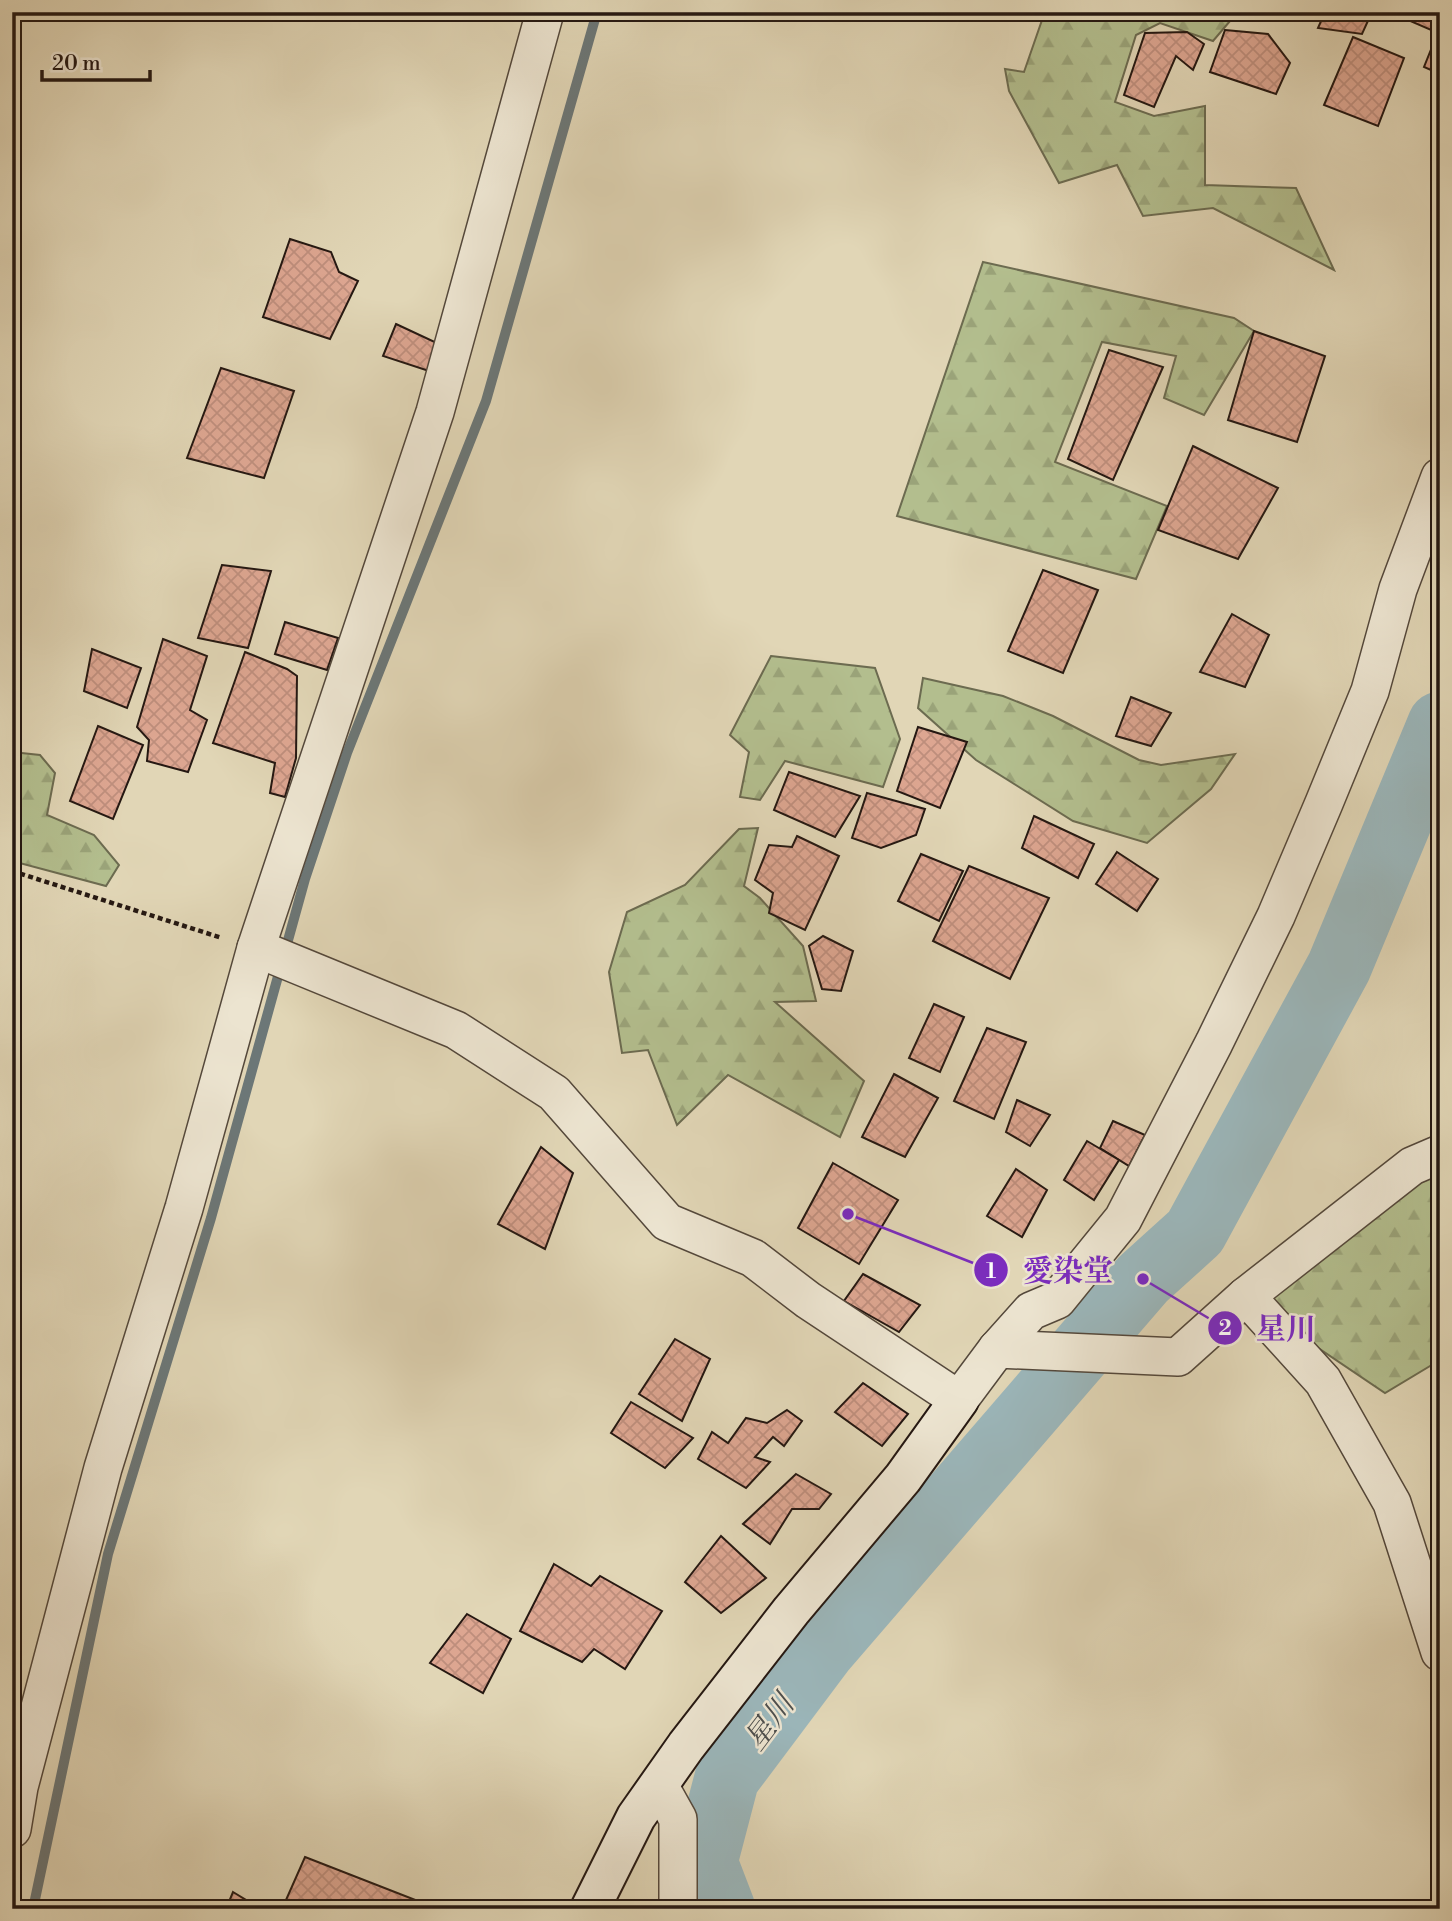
<svg xmlns="http://www.w3.org/2000/svg" width="1452" height="1921" font-family="'Libre Bodoni','Noto Serif JP',serif">
  <defs>
    <pattern id="forest-firs" width="22" height="20" patternUnits="userSpaceOnUse" patternTransform="scale(1.75)"><rect width="22" height="20" fill="#b3be8e"/><path d="M5 1l3.5 6h-7zM16 11l3.5 6h-7z" fill="#9aa379"/></pattern>
    <pattern id="building-cross-hatch" width="8" height="8" patternUnits="userSpaceOnUse" patternTransform="scale(1.75)"><rect width="8" height="8" fill="#dda691"/><path d="M0 0l8 8M0 8l8-8" fill="none" stroke="#be8e7c"/></pattern>
  </defs>
  <rect width="100%" height="100%" fill="#e1d6b6"/>
  <filter id="stains"><feTurbulence type="fractalNoise" baseFrequency=".00286" numOctaves="4"/><feColorMatrix values="0 0 0 0 .2 0 0 0 0 .09 0 0 0 0 .02 0 0 0 .5 -.17"/></filter>
  <radialGradient id="worn" r=".72"><stop offset=".6" stop-color="#630" stop-opacity="0"/><stop offset="1" stop-color="#630" stop-opacity=".3"/></radialGradient>
  <g fill="url(#forest-firs)" stroke="#6c6b50" stroke-width="2">
    <path d="M1032,12L1236,14L1213,41L1160,23L1136,35L1115,102L1154,116L1205,106V185L1296,188L1334,270L1213,208L1143,216L1117,165L1059,183L1009,91L1005,69L1024,72L1042,20Z"/>
    <path d="M983,262L1234,318L1254,331L1204,415L1164,398L1176,356L1102,342L1055,462L1167,506L1136,579L897,516Z"/>
    <path d="M771,656L875,668L900,739L883,787L785,761L760,800L740,797L749,752L730,735Z"/>
    <path d="M923,678L1003,696L1053,716L1139,760L1161,765L1235,754L1211,789L1147,843L1073,821L976,760L918,708Z"/>
    <path d="M12,752L40,755L55,773L47,815L94,835L119,865L106,886L12,861Z"/>
    <path d="M758,828L744,886L760,898L803,946L816,1001L775,1002L864,1081L840,1137L728,1075L677,1125L648,1050L622,1053L609,972L627,912L685,885L739,829Z"/>
    <path d="M1440,1162V1360L1385,1393L1259,1308Z"/>
  </g>
  <g fill="none" stroke-linecap="round" stroke-linejoin="round">
    <path stroke="#6c7777" stroke-width="10" d="M33,1909L108,1554L211,1218L305,879L347,753L486,401L597,12"/>
    <path stroke="#9bb6ba" stroke-width="65" d="M723,1909L705,1862L727,1778L823,1650L1143,1279L1195,1232L1339,967L1440,724"/>
  </g>
  <g fill="url(#building-cross-hatch)" stroke="#251812" stroke-width="2">
    <path d="M1325,12H1372L1362,34L1318,28Z"/>
    <path d="M1403,12H1437L1431,30L1401,17Z"/>
    <path d="M1440,27V74L1424,67Z"/>
    <path d="M1225,30L1268,34L1290,63L1276,94L1210,72Z"/>
    <path d="M1187,32L1204,44L1193,70L1176,56L1154,107L1124,95L1145,33Z"/>
    <path d="M1353,37L1404,58L1378,126L1324,105Z"/>
    <path d="M290,239L331,252L339,272L358,281L330,339L263,317Z"/>
    <path d="M396,324L439,344L429,371L383,356Z"/>
    <path d="M1254,331L1325,356L1297,442L1228,420Z"/>
    <path d="M1109,350L1163,367L1113,480L1068,459Z"/>
    <path d="M221,368L294,391L264,478L187,458Z"/>
    <path d="M1193,446L1278,488L1238,559L1158,530Z"/>
    <path d="M222,565L271,571L248,648L198,638Z"/>
    <path d="M1043,570L1098,590L1063,673L1008,651Z"/>
    <path d="M1232,614L1269,635L1245,687L1200,672Z"/>
    <path d="M285,622L338,638L327,670L275,654Z"/>
    <path d="M163,639L207,656L190,710L207,720L188,772L147,761L149,740L137,727Z"/>
    <path d="M92,649L141,668L127,708L84,691Z"/>
    <path d="M245,652L287,669L297,676L296,758L285,797L270,793L275,763L213,743Z"/>
    <path d="M1131,697L1171,713L1151,746L1116,736Z"/>
    <path d="M98,726L143,745L113,819L70,801Z"/>
    <path d="M918,727L967,742L940,808L897,791Z"/>
    <path d="M789,772L860,796L835,837L774,810Z"/>
    <path d="M867,793L925,809L916,835L881,848L852,838Z"/>
    <path d="M1034,816L1094,844L1078,878L1022,848Z"/>
    <path d="M797,836L839,856L805,930L769,913L773,893L755,880L769,845L792,847Z"/>
    <path d="M1117,852L1158,879L1137,911L1096,884Z"/>
    <path d="M921,854L963,871L939,921L898,901Z"/>
    <path d="M969,866L1049,898L1010,979L933,941Z"/>
    <path d="M823,936L853,951L841,991L822,989L809,946Z"/>
    <path d="M934,1004L964,1017L940,1072L909,1058Z"/>
    <path d="M987,1028L1026,1042L994,1119L954,1101Z"/>
    <path d="M894,1074L938,1098L905,1157L862,1137Z"/>
    <path d="M1017,1100L1050,1115L1030,1146L1006,1132Z"/>
    <path d="M1113,1121L1145,1135L1129,1166L1100,1148Z"/>
    <path d="M1087,1141L1119,1160L1094,1200L1064,1180Z"/>
    <path d="M541,1147L573,1173L545,1249L498,1224Z"/>
    <path d="M833,1163L898,1200L859,1264L798,1228Z"/>
    <path d="M1016,1169L1047,1190L1022,1237L987,1216Z"/>
    <path d="M863,1274L920,1305L899,1332L844,1301Z"/>
    <path d="M675,1339L710,1359L682,1421L639,1394Z"/>
    <path d="M863,1383L908,1414L882,1446L835,1412Z"/>
    <path d="M631,1402L693,1438L665,1468L611,1433Z"/>
    <path d="M787,1410L802,1421L784,1446L773,1437L755,1457L770,1462L746,1488L698,1459L712,1432L728,1443L746,1418L767,1423Z"/>
    <path d="M796,1474L831,1494L819,1509H792L770,1544L743,1524Z"/>
    <path d="M721,1536L766,1578L721,1613L685,1582Z"/>
    <path d="M554,1564L591,1586L600,1576L662,1611L625,1669L594,1649L582,1662L520,1631Z"/>
    <path d="M467,1614L511,1639L483,1693L430,1663Z"/>
    <path d="M305,1857L418,1901L413,1909H282Z"/>
    <path d="M233,1892L261,1909H226Z"/>
  </g>
  <g fill="none" stroke-linecap="round" stroke-linejoin="round">
    <defs>
      <g id="street">
        <path d="M256,948L456,1030L554,1093L667,1222L753,1258L808,1300L959,1400L997,1349L1031,1311L1057,1300L1123,1219L1214,1043L1276,916L1324,803L1370,691L1398,589L1440,477"/>
        <path d="M1246,1296L1323,1381L1392,1503L1440,1652"/>
        <path d="M997,1349L1178,1357L1246,1296L1412,1166L1440,1154"/>
        <path d="M659,1785L678,1819V1909"/>
        <path d="M12,1829L19,1787L103,1468L184,1208L256,948L435,412L545,12"/>
      </g>
      <path id="secondary" d="M590,1909L636,1817L686,1746L791,1611L903,1478L959,1400"/>
    </defs>
    <use href="#street" stroke="#54483b" stroke-width="40"/>
    <use href="#secondary" stroke="#251812" stroke-width="42"/>
    <path stroke="#251812" stroke-width="4.5" stroke-dasharray="5 3.5" stroke-linecap="butt" d="M12,871L222,938"/>
    <use href="#street" stroke="#ece4d0" stroke-width="37"/>
    <use href="#secondary" stroke="#ece4d0" stroke-width="38"/>
  </g>
  <g text-anchor="middle" stroke-width="5" stroke-linejoin="round" paint-order="stroke">
    <g font-size="30" font-style="italic" fill="#4e4f4d" stroke="#ece4d0">
      <text transform="translate(769 1722) rotate(-53)" y="10">星川</text>
    </g>
  </g>
  <path fill="none" stroke="#7b2cbf" stroke-width="2.5" d="M848 1214L991 1270M1143 1279L1225 1328"/>
  <g fill="#7b2cbf" stroke="#ece4d0" stroke-width="2.5">
    <circle cx="848" cy="1214" r="7"/>
    <circle cx="1143" cy="1279" r="7"/>
    <circle cx="991" cy="1270" r="18"/>
    <circle cx="1225" cy="1328" r="18"/>
  </g>
  <g font-size="21" text-anchor="middle" font-weight="bold" fill="#fff">
    <text x="991" y="1278">1</text>
    <text x="1225" y="1335">2</text>
  </g>
  <g font-size="30" text-anchor="middle" font-weight="bold" fill="#7b2cbf" stroke="#ece4d0" stroke-width="5" stroke-linejoin="round" paint-order="stroke">
    <text x="1068" y="1281">愛染堂</text>
    <text x="1286" y="1339">星川</text>
  </g>
  <rect width="1452" height="1921" fill="none" stroke="#e1d6b6" stroke-width="42"/>
  <rect x="14" y="14" width="1424" height="1893" fill="none" stroke="#251812" stroke-width="3.5"/>
  <rect x="21" y="21" width="1410" height="1879" fill="none" stroke="#251812" stroke-width="2"/>
  <path d="M42 70v10h108v-10" fill="none" stroke="#251812" stroke-width="3.5"/>
  <text x="52" y="70" font-size="21" fill="#251812" stroke="#ece4d0" stroke-width="5" paint-order="stroke">20 m</text>
  <rect width="100%" height="100%" filter="url(#stains)"/>
  <rect width="100%" height="100%" fill="url(#worn)"/>
</svg>
